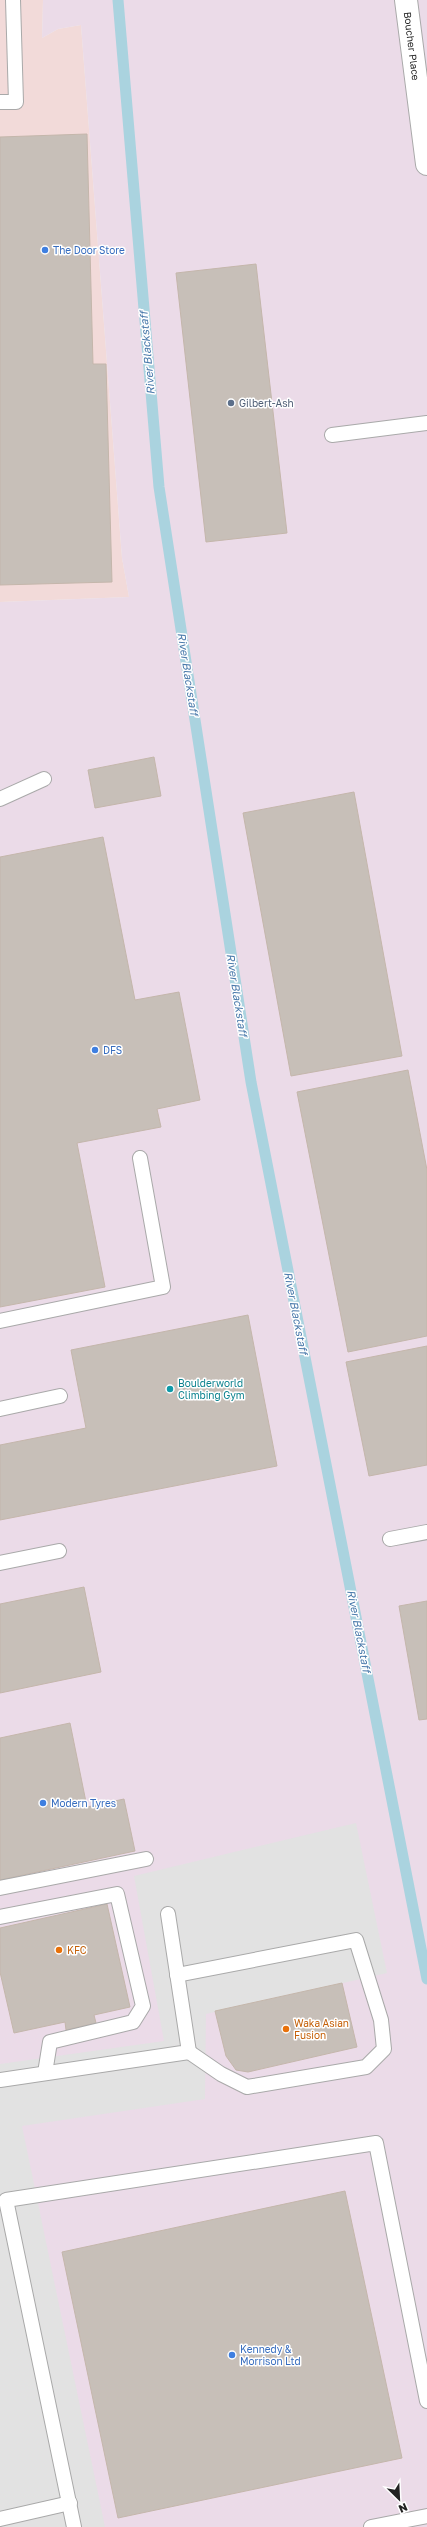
<svg xmlns="http://www.w3.org/2000/svg" width="427" height="2527" font-family="'Golos Text',sans-serif">
  <rect width="100%" height="100%" fill="#f2efe9"/>
  <path fill="#f2dad9" d="M0,0H43L42,38L58,29L81,25L122,558L129,597L0,602Z"/>
  <path fill="#ebdbe8" d="M43,0H427V2527H0V602L129,597L122,558L81,25L58,29L42,38Z"/>
  <path fill="#e2e2e2" d="M356,1823L387,1973L206,2014L205,2099L22,2126L105,2527H0V2064L164,2041L134,1876Z"/>
  <g fill="none" stroke-linecap="round" stroke-linejoin="round">
    <path stroke="#aad3df" stroke-width="11" d="M118,0L159,487L251,1082L427,1979"/>
  </g>
  <g fill="#c7bfb8" stroke="#c4b6ab">
    <path d="M87,134L93,364H106L112,582L0,585V137Z"/>
    <path d="M256,264L287,533L206,542L176,273Z"/>
    <path d="M154,757L161,796L95,808L88,770Z"/>
    <path d="M354,792L402,1056L291,1076L243,813Z"/>
    <path d="M103,837L135,1000L179,992L200,1100L157,1109L161,1127L77,1143L105,1287L0,1307V857Z"/>
    <path d="M408,1070L427,1170V1336L348,1352L297,1092Z"/>
    <path d="M248,1315L277,1466L0,1520V1445L86,1428L71,1350Z"/>
    <path d="M427,1346V1465L369,1476L346,1362Z"/>
    <path d="M84,1587L101,1672L0,1693V1604Z"/>
    <path d="M427,1601V1719L419,1720L399,1606Z"/>
    <path d="M70,1723L87,1807L124,1799L135,1851L0,1880V1738Z"/>
    <path d="M107,1904L130,2007L94,2015L96,2023L66,2030L65,2022L14,2033L0,1972V1928Z"/>
    <path d="M342,1983L357,2047L248,2072L236,2070L226,2056L215,2011Z"/>
    <path d="M345,2191L402,2458L118,2518L62,2252Z"/>
  </g>
  <g fill="none" stroke-linecap="round" stroke-linejoin="round">
    <defs>
      <g id="lane">
        <path d="M0,102H16L13,0"/>
        <path d="M332,435L427,423"/>
        <path d="M0,799L44,779"/>
        <path d="M0,1321L163,1287L140,1158"/>
        <path d="M0,1409L60,1396"/>
        <path d="M390,1539L427,1532"/>
        <path d="M0,1563L59,1551"/>
        <path d="M0,1888L146,1859"/>
        <path d="M0,1917L117,1894L143,2006L133,2022L50,2042L45,2073"/>
        <path d="M177,1975L356,1940L381,2020L384,2049L366,2067L247,2087L221,2074L189,2052"/>
        <path d="M0,2080L189,2052L168,1914"/>
        <path d="M0,2519L70,2503"/>
        <path d="M74,2527L6,2200L376,2143L427,2401"/>
        <path d="M371,2527L427,2516"/>
      </g>
      <path id="street" d="M406,0L427,164"/>
    </defs>
    <use href="#lane" stroke="#a9a9a9" stroke-width="16"/>
    <use href="#street" stroke="#a9a9a9" stroke-width="24"/>
    <use href="#lane" stroke="#fff" stroke-width="14"/>
    <use href="#street" stroke="#fff" stroke-width="22"/>
  </g>
  <g fill="#3f7fe0" stroke="#fff" stroke-width="1.5">
    <circle cx="45" cy="250" r="4"/>
    <circle cx="95" cy="1050" r="4"/>
    <circle cx="43" cy="1803" r="4"/>
    <circle cx="232" cy="2355" r="4"/>
  </g>
  <circle fill="#5c6f8a" stroke="#fff" stroke-width="1.5" cx="231" cy="403" r="4"/>
  <circle fill="#0f9aa8" stroke="#fff" stroke-width="1.5" cx="170" cy="1389" r="4"/>
  <g fill="#e8710a" stroke="#fff" stroke-width="1.5">
    <circle cx="59" cy="1950" r="4"/>
    <circle cx="286" cy="2029" r="4"/>
  </g>
  <g text-anchor="middle" stroke-width="3" stroke-linejoin="round" paint-order="stroke">
    <g font-size="10" fill="#222" stroke="#fff">
      <text transform="translate(412 46) rotate(83)" y="4">Boucher Place</text>
    </g>
    <g font-size="10" fill="#366cbe" stroke="#fff" text-anchor="start">
      <text x="53" y="254">The Door Store</text>
      <text x="103" y="1054">DFS</text>
      <text x="51" y="1807">Modern Tyres</text>
      <text x="240" y="2353">Kennedy &amp;<tspan x="240" dy="12">Morrison Ltd</tspan></text>
    </g>
    <g font-size="10" fill="#4e5e75" stroke="#fff" text-anchor="start">
      <text x="239" y="407">Gilbert-Ash</text>
    </g>
    <g font-size="10" fill="#0d838f" stroke="#fff" text-anchor="start">
      <text x="178" y="1387">Boulderworld<tspan x="178" dy="12">Climbing Gym</tspan></text>
    </g>
    <g font-size="10" fill="#c56008" stroke="#fff" text-anchor="start">
      <text x="67" y="1954">KFC</text>
      <text x="294" y="2027">Waka Asian<tspan x="294" dy="12">Fusion</tspan></text>
    </g>
    <g font-size="11" font-style="italic" fill="#4a7aab" stroke="#fff">
      <text transform="translate(147 353) rotate(-95)" y="4">River Blackstaff</text>
      <text transform="translate(188 674) rotate(81)" y="4">River Blackstaff</text>
      <text transform="translate(237 995) rotate(81)" y="4">River Blackstaff</text>
      <text transform="translate(296 1313) rotate(79)" y="4">River Blackstaff</text>
      <text transform="translate(359 1631) rotate(79)" y="4">River Blackstaff</text>
    </g>
  </g>
  <g transform="translate(399 2499) rotate(156)" stroke="#ffffff" stroke-width="3" paint-order="stroke">
  <path d="M0-3L7 15L0 10L-7 15Z" fill="#222222"/>
  <text y="-6" font-size="11" font-weight="bold" text-anchor="middle" fill="#222222">N</text>
  </g>
</svg>
